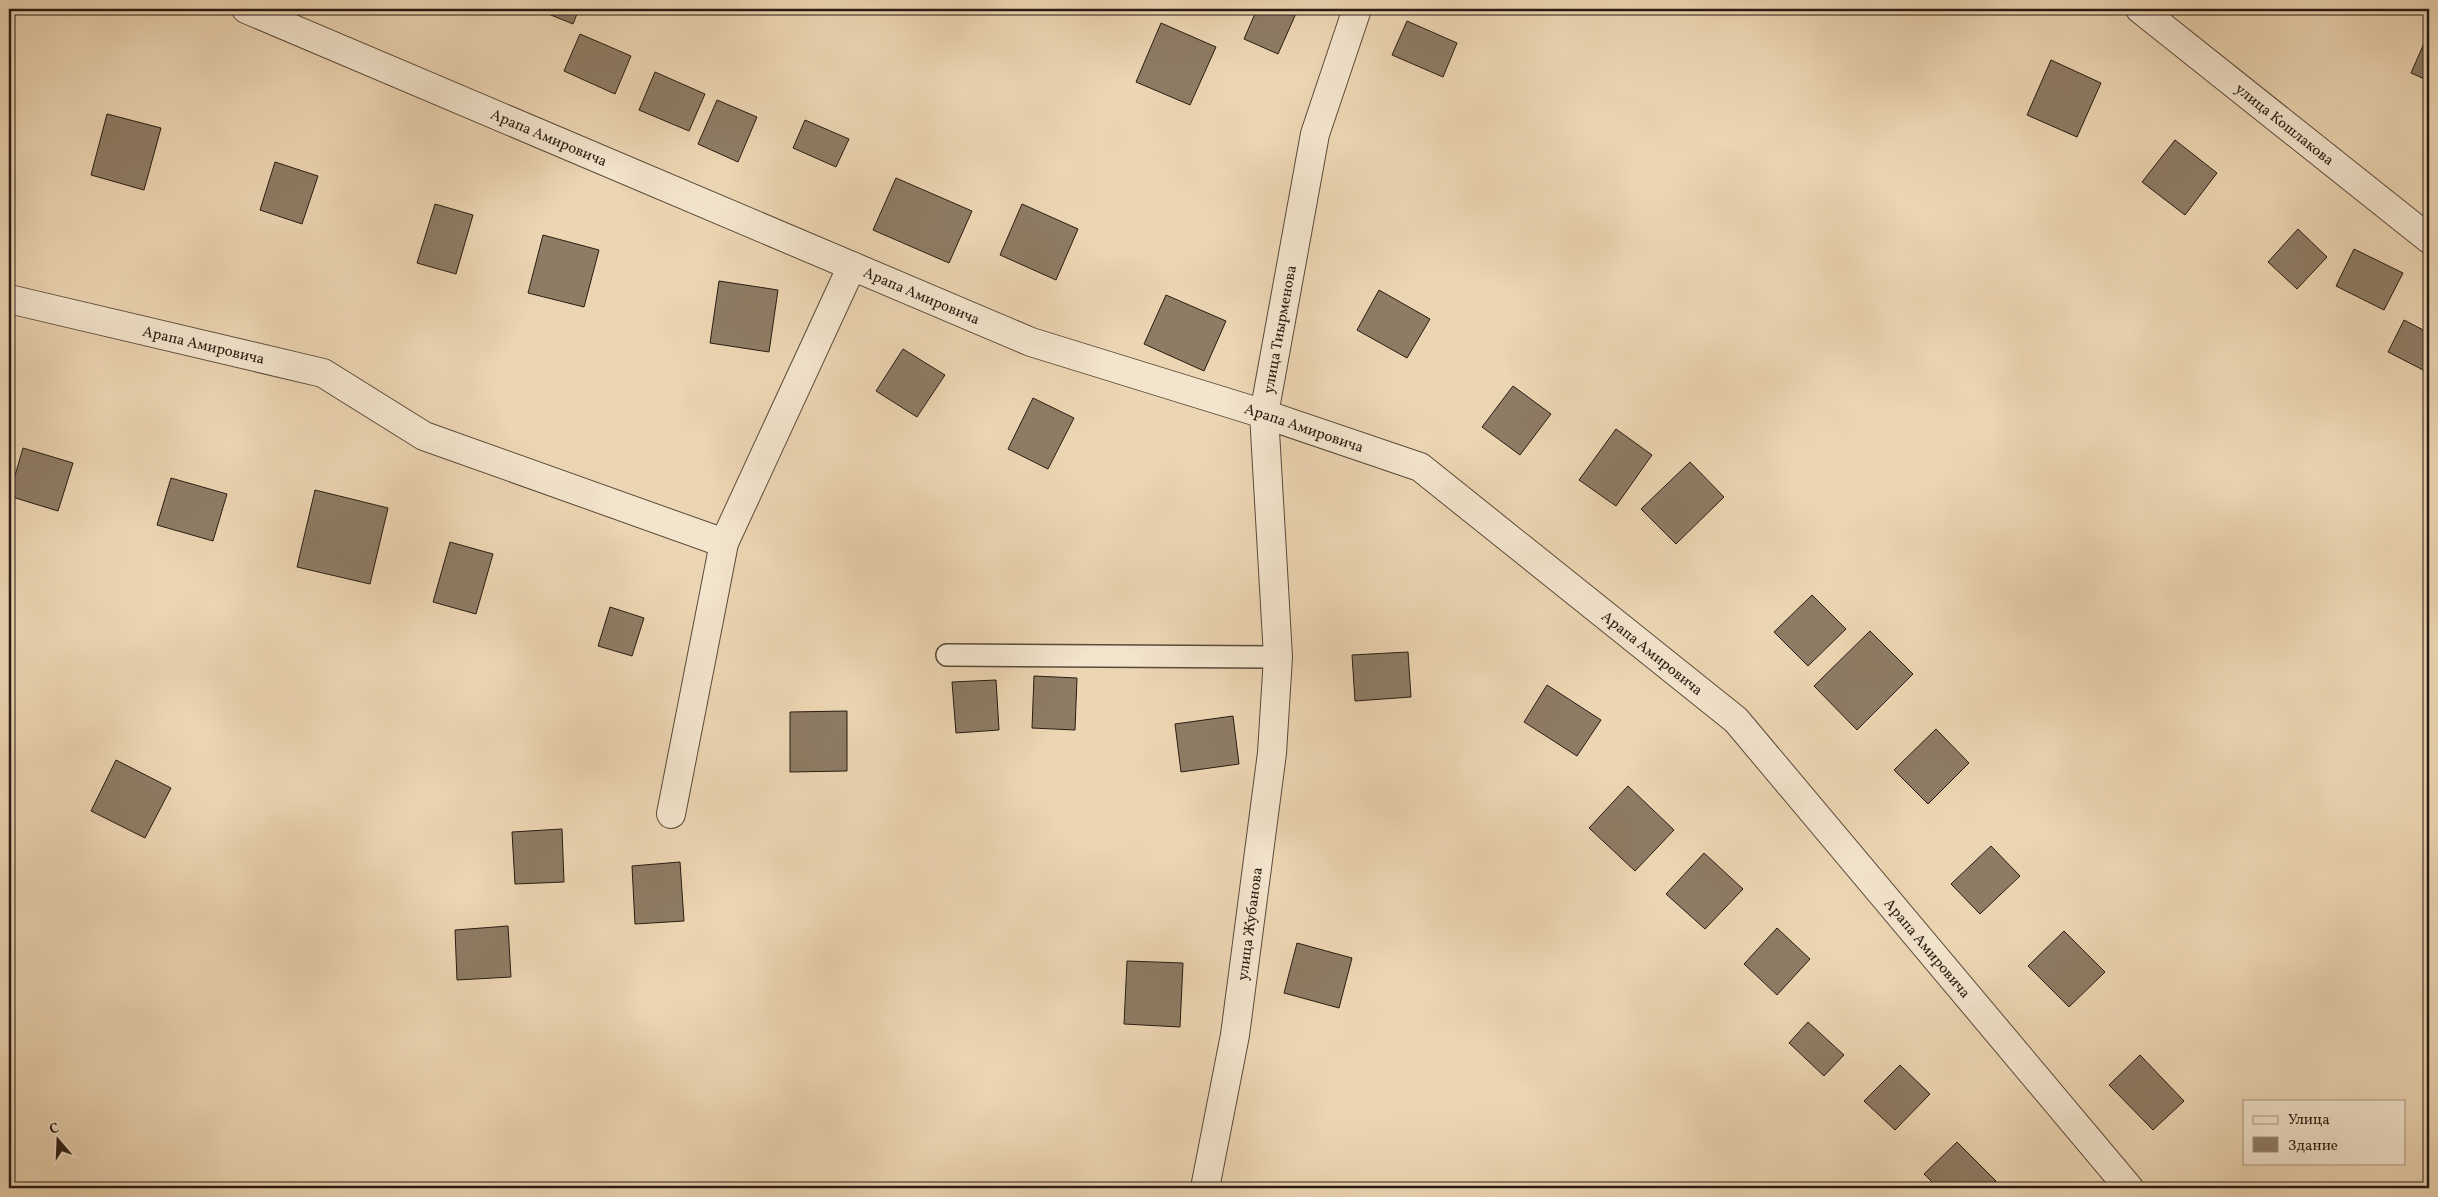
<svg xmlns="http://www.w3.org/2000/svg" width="2438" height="1197" font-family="Vollkorn,serif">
  <rect width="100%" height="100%" fill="#ecd5b2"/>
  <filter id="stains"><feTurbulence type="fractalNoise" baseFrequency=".004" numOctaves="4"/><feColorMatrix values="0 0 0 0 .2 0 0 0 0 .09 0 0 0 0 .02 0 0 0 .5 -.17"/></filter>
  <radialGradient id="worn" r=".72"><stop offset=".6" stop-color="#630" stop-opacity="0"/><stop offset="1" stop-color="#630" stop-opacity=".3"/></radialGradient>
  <g fill="#8e7c65" stroke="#291b12">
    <path d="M536,9H579L573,24Z"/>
    <path d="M1257,9H1298L1278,54L1244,39Z"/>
    <path d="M1407,21L1457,43L1443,77L1392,55Z"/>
    <path d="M1161,23L1216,47L1190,105L1136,82Z"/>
    <path d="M2429,32V81L2411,73Z"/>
    <path d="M580,34L631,56L615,94L564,71Z"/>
    <path d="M2051,60L2101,83L2077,137L2027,115Z"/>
    <path d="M655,72L705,94L689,131L639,110Z"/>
    <path d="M717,100L757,117L738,162L698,144Z"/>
    <path d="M107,114L161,128L144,190L91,175Z"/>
    <path d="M805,120L849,139L836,167L793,148Z"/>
    <path d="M2175,140L2217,173L2185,215L2142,182Z"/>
    <path d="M275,162L318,176L302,224L260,210Z"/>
    <path d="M896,178L972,211L949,263L873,230Z"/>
    <path d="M435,204L473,215L456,274L417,263Z"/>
    <path d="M1022,204L1078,229L1056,280L1000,255Z"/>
    <path d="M2298,229L2327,257L2297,289L2268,262Z"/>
    <path d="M543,235L599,250L584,307L528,293Z"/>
    <path d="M2354,249L2403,273L2384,310L2336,286Z"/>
    <path d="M719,281L778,290L769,352L710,343Z"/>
    <path d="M1379,290L1430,319L1407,358L1357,330Z"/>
    <path d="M1166,295L1226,321L1204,371L1144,344Z"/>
    <path d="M2404,320L2429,333V373L2388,352Z"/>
    <path d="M903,349L945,375L917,417L876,391Z"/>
    <path d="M1513,386L1551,414L1520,455L1482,427Z"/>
    <path d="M1033,398L1074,418L1048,469L1008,449Z"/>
    <path d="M1616,429L1652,455L1616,506L1579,480Z"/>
    <path d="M23,448L73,463L58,511L9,496Z"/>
    <path d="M1690,462L1724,497L1676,544L1641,509Z"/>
    <path d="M171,478L227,494L213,541L157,525Z"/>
    <path d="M315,490L388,508L370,584L297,567Z"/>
    <path d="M450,542L493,554L476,614L433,602Z"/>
    <path d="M1812,595L1846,629L1808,666L1774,632Z"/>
    <path d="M610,607L644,618L632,656L598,646Z"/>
    <path d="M1870,631L1913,674L1857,730L1814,686Z"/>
    <path d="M1408,652L1411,697L1355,701L1352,655Z"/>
    <path d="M1034,676L1077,678L1075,730L1032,728Z"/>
    <path d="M996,680L999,730L956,733L952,682Z"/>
    <path d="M1547,685L1601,720L1577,756L1524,722Z"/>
    <path d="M847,711V771L790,772V712Z"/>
    <path d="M1233,716L1239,764L1181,772L1175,724Z"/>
    <path d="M1936,729L1969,763L1928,804L1894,770Z"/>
    <path d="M116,760L171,788L145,838L91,811Z"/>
    <path d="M1628,786L1674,830L1635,871L1589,828Z"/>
    <path d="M562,829L564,882L515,884L512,832Z"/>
    <path d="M1991,846L2020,876L1980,914L1951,884Z"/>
    <path d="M1704,853L1743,889L1705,929L1666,894Z"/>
    <path d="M680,862L684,921L635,924L632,866Z"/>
    <path d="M508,926L511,977L457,980L455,930Z"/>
    <path d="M1777,928L1810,959L1777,995L1744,964Z"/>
    <path d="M2064,931L2105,972L2069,1007L2028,966Z"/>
    <path d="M1297,943L1352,958L1339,1008L1284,993Z"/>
    <path d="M1127,961L1183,963L1180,1027L1124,1024Z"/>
    <path d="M1808,1022L1844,1055L1824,1076L1789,1043Z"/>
    <path d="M2140,1055L2184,1101L2153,1130L2109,1085Z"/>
    <path d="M1900,1065L1930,1094L1895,1130L1864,1101Z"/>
    <path d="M1957,1142L1996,1181L1988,1188H1938L1924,1174Z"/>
  </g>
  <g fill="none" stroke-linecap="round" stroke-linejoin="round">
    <defs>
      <path id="lane" d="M947,655L1278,657"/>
      <g id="street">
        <path id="s1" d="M246,9L1031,342L1264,414L1420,467L1736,720L2129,1188"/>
        <path id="s2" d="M2140,9L2429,239"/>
        <path id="s3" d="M9,299L323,373L424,436L724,543"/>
        <path d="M671,814L724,543L852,266"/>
        <path id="s4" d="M1205,1188L1235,1035L1272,753L1278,657L1264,414L1315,134L1357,9"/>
      </g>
    </defs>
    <use href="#lane" stroke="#5a4a3a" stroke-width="24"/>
    <use href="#street" stroke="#5a4a3a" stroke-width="30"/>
    <use href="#lane" stroke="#f3e4cd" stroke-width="21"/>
    <use href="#street" stroke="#f3e4cd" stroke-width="28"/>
  </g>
  <g text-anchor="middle" stroke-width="5" stroke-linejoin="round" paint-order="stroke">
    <g font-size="15" fill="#291b12" stroke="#f3e4cd">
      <text dy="5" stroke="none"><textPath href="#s2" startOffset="185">улица Кошлакова</textPath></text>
      <text dy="5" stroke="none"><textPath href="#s1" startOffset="329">Арапа Амировича</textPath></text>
      <text dy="5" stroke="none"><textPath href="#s1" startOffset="734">Арапа Амировича</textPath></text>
      <text dy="5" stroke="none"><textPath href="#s4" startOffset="866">улица Тиырменова</textPath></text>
      <text dy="5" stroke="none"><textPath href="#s3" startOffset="200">Арапа Амировича</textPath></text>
      <text dy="5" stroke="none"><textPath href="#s1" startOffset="1139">Арапа Амировича</textPath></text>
      <text dy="5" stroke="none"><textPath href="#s1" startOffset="1559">Арапа Амировича</textPath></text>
      <text dy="5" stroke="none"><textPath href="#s4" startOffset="268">улица Жубанова</textPath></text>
      <text dy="5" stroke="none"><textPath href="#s1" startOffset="1964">Арапа Амировича</textPath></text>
    </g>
  </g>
  <rect width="2438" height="1197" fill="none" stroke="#ecd5b2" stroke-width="30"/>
  <rect x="10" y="10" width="2418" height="1177" fill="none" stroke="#291b12" stroke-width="2.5"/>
  <rect x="15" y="15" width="2408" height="1167" fill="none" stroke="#291b12"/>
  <rect x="2243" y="1100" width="162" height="65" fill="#f3e4cd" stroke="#a29482"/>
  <rect x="2253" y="1116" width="25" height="8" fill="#f3e4cd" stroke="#a29482"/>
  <text x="2288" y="1124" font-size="15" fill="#291b12">Улица</text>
  <rect x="2253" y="1137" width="25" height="15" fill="#8e7c65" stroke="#a29482"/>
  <text x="2288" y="1150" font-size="15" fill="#291b12">Здание</text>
  <g transform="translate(58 1140) rotate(341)" stroke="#f3e4cd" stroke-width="4" paint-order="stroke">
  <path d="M0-4L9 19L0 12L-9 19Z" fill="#291b12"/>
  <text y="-8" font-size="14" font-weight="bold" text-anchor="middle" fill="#291b12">С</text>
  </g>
  <rect width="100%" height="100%" filter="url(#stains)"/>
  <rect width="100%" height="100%" fill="url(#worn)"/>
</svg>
